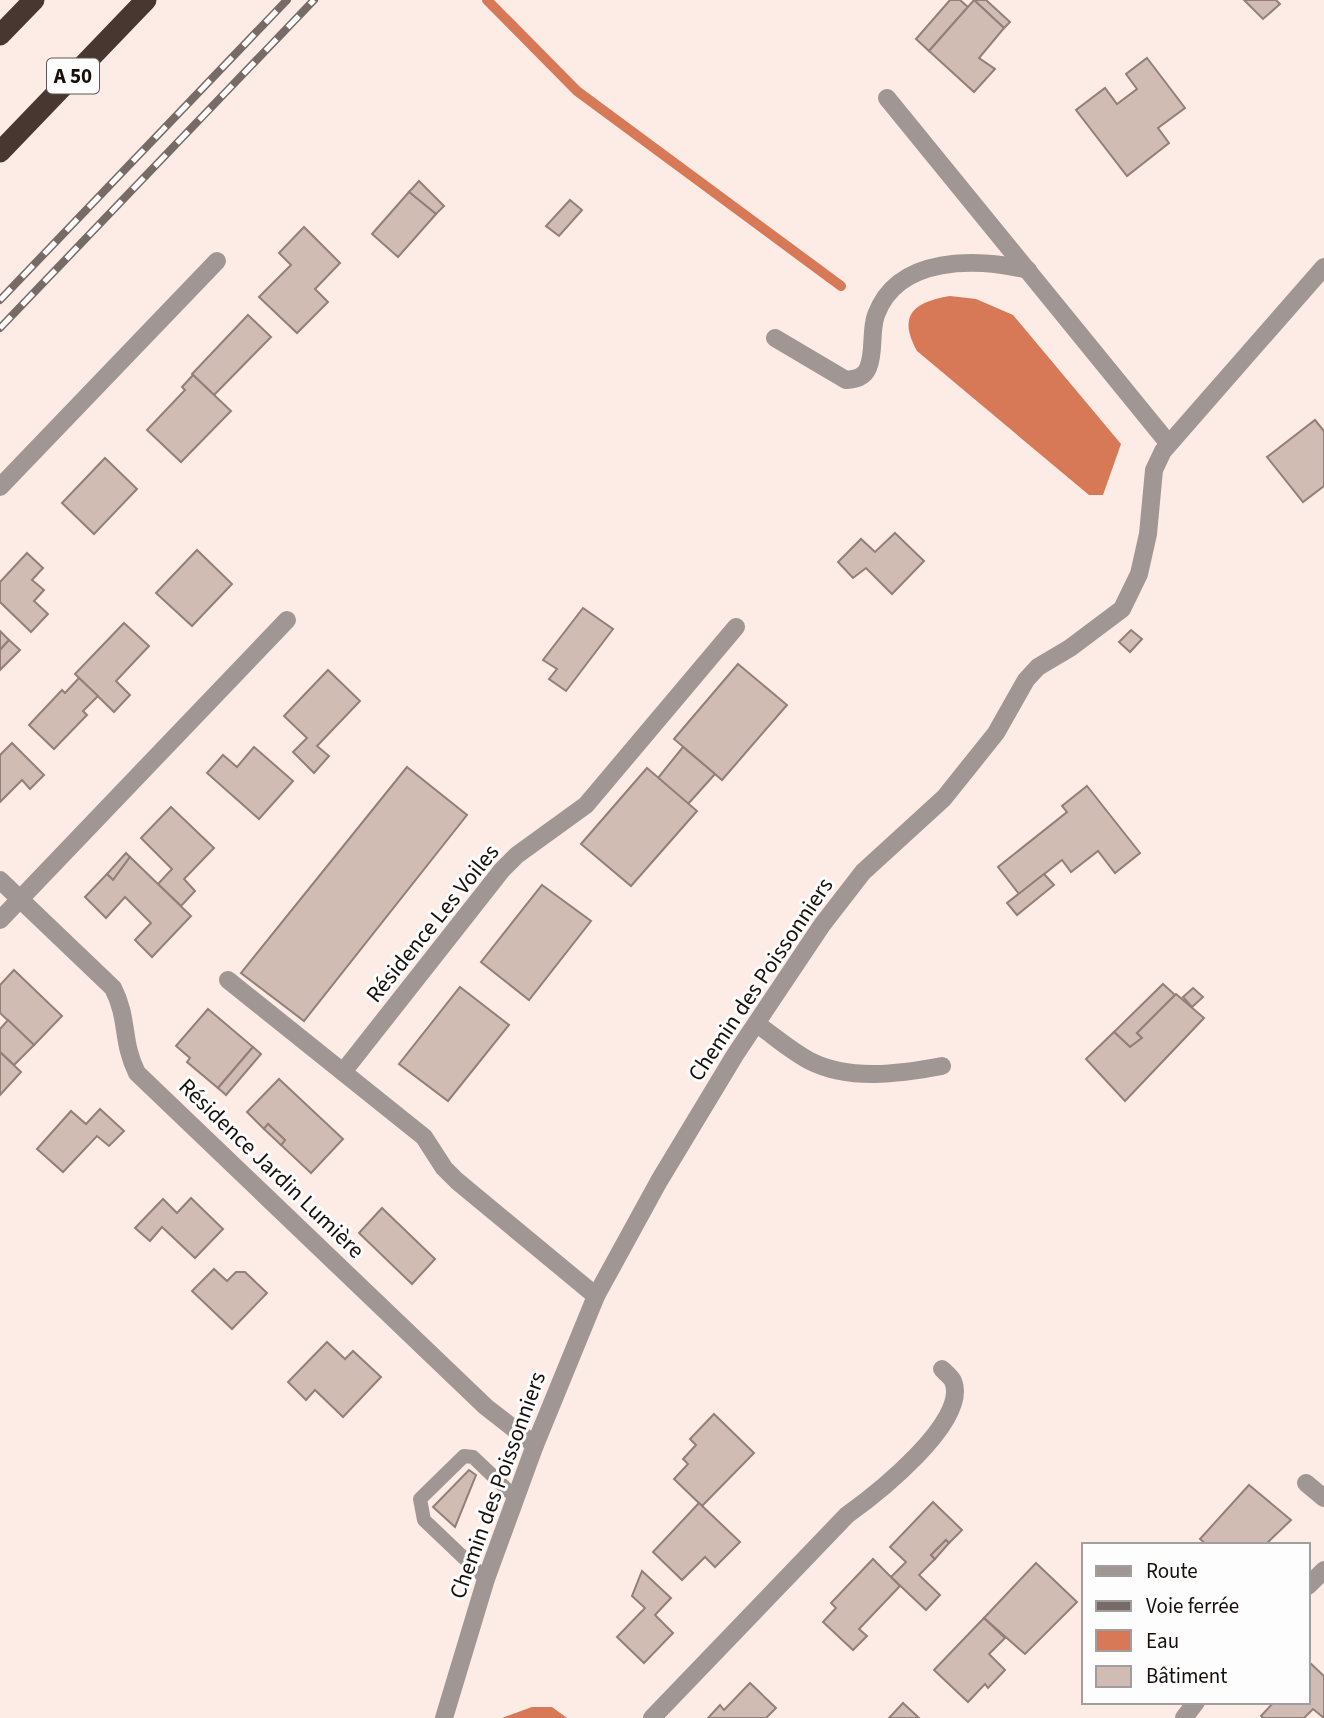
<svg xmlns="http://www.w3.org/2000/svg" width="1324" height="1718" font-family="'Source Sans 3',sans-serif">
  <rect width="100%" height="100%" fill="#fdebe5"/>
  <g fill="#d77956">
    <path d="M950,296L976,299L1013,315L1121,444L1103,495H1089L917,351C897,315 914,302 950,296Z"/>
    <path d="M532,1707H552L567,1718H502Z"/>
  </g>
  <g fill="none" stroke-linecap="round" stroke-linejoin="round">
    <path stroke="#d77956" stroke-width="10" d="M487,0L577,91L841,286"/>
  </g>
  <g fill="#d1bcb4" stroke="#937f78" stroke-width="2">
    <path d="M950,0H960L968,7L929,51L916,39Z"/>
    <path d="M974,0H986L1010,22L1004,28Z"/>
    <path d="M974,0L1004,28L979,58L995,69L974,92L929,51Z"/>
    <path d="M1244,0H1276L1280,4L1263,19Z"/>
    <path d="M1147,58L1185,108L1158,128L1169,143L1127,176L1076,110L1105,88L1117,104L1137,89L1126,74Z"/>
    <path d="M419,181L444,206L436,214L409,192Z"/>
    <path d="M409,192L436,214L398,257L372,234Z"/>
    <path d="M570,200L582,210L559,236L546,226Z"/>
    <path d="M304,227L340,263L315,289L328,302L297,333L259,297L291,265L279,253Z"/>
    <path d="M248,315L271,337L214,395L192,374Z"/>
    <path d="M193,375L231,411L181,462L147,430L185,390L182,387Z"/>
    <path d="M1315,420L1324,431V486L1303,502L1267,457Z"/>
    <path d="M105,458L137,489L94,534L62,503Z"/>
    <path d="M895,533L924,561L892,594L866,568L853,578L838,562L861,539L875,552Z"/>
    <path d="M197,550L232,584L192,626L156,593Z"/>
    <path d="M27,553L43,568L32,580L44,590L34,601L48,614L31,632L0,602V582Z"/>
    <path d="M583,608L613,629L566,691L549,679L557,669L543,660Z"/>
    <path d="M124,623L149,646L116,681L130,695L114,712L75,674Z"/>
    <path d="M1131,630L1142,639L1130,652L1119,642Z"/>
    <path d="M0,631L9,640L0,650Z"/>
    <path d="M9,640L20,650L0,670V650Z"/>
    <path d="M738,664L787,705L722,780L674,739Z"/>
    <path d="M328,670L360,701L317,746L329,756L314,773L293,752L307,738L284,716Z"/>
    <path d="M79,678L98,696L83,711L87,715L54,749L29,725L62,690L65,693Z"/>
    <path d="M12,743L44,775L30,789L22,780L0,802V755Z"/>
    <path d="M254,747L293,781L259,819L207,773L223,755L237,767Z"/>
    <path d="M683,747L715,774L688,804L658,778Z"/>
    <path d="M407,767L467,815L304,1021L241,973Z"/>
    <path d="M647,768L697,811L631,886L581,844Z"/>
    <path d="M1087,786L1140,853L1115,873L1098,851L1071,872L1062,860L1019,894L998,867L1067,812L1062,806Z"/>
    <path d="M171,807L214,848L184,879L195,891L181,906L158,884L172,869L141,838Z"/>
    <path d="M126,853L130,857L113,880L107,874Z"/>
    <path d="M130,857L191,916L152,957L135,940L151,923L125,897L106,918L85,897L107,874L113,880Z"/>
    <path d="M1044,874L1054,885L1017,915L1007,903Z"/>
    <path d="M542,885L591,921L529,1000L481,962Z"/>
    <path d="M14,970L62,1016L34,1045L0,1013V985Z"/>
    <path d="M1163,984L1175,995L1137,1033L1142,1038L1130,1047L1114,1032Z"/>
    <path d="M460,987L509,1025L448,1101L399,1064Z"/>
    <path d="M1193,988L1203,997L1192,1007L1183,997Z"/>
    <path d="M1176,994L1204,1018L1125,1101L1086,1059L1114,1032L1130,1047L1142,1038L1137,1033Z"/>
    <path d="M208,1009L253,1047L218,1088L187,1062L190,1058L176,1046Z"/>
    <path d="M8,1020L34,1045L14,1065L0,1052V1029Z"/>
    <path d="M253,1047L261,1054L226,1095L218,1088Z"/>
    <path d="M0,1052L21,1072L0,1095Z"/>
    <path d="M279,1079L343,1139L311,1173L281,1145L285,1140L268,1124L264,1129L247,1112Z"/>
    <path d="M100,1109L124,1131L109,1146L97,1136L63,1172L37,1149L71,1111L86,1124Z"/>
    <path d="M268,1124L285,1140L281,1145L264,1129Z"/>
    <path d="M191,1198L223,1229L195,1258L162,1227L150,1241L135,1228L163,1199L177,1213Z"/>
    <path d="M382,1208L435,1259L412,1284L359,1233Z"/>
    <path d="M214,1269L227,1281L236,1272H245L267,1293L232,1329L192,1291Z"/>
    <path d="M327,1342L345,1359L353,1351L381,1377L343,1417L315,1390L306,1400L288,1382Z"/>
    <path d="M714,1414L754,1453L702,1506L674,1479L688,1464L683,1459L696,1445L690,1439Z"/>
    <path d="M469,1470L476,1475L455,1527L433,1507Z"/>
    <path d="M1249,1485L1291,1520L1265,1545H1207L1200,1539Z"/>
    <path d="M933,1502L962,1530L949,1543L946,1540L931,1555L935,1559L919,1575L940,1595L926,1610L891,1577L906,1562L890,1547Z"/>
    <path d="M699,1503L740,1542L715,1567L705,1557L682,1580L653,1552Z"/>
    <path d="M946,1540L949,1543L935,1559L931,1555Z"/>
    <path d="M873,1559L900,1586L859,1629L867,1636L853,1650L823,1622L836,1608L831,1603Z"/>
    <path d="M1036,1563L1077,1602L1025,1654L984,1618Z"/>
    <path d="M642,1571L671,1598L655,1615L673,1633L644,1663L617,1637L645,1608L632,1596Z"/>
    <path d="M984,1618L1005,1638L989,1654L1005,1670L988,1688L985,1684L968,1702L934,1670Z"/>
    <path d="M1308,1661L1324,1676V1718L1313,1709L1304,1718H1263L1261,1716L1274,1702H1308Z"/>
    <path d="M750,1683L776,1708L766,1718H708L720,1705L724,1710Z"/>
    <path d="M903,1703L919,1718H889Z"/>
  </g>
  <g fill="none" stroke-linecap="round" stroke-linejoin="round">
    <path stroke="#a09794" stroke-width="14" d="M486,1579L424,1520L420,1499L464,1456L473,1457L516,1498"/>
    <g stroke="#a09794" stroke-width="18">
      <path d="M887,98L1169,444"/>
      <path d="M775,338L846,380C855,379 864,378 868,368C875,352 870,332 876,315C898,255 977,258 1028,270"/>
      <path d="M0,487L217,261"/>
      <path d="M0,880L113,988C129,1019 121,1041 137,1073L486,1407L535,1445"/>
      <path d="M0,920L287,620"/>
      <path d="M228,980L424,1137L444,1168L457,1181L596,1296"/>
      <path d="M757,1024C774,1036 791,1051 810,1061C849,1081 900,1074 942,1066"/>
      <path d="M343,1072L502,870L517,855L586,805L736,627"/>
      <path d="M1306,1483L1324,1498"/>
      <path d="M1308,1586L1324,1570"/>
      <path d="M444,1718L486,1579L535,1445L596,1296L659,1181L735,1055L822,925L863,872L944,798L996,733L1026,680L1038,667L1070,648L1122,609L1139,574L1148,534L1154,470L1163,451L1324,267"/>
      <path d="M652,1718L847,1515C875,1495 970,1421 953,1381C951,1377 945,1372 942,1369"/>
      <path d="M1184,1718L1196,1702"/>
    </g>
    <g stroke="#483731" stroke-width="21">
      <path d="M0,35L34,0"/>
      <path d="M0,152L146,0"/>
    </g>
    <defs>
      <g id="rail">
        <path d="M0,300L287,0"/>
        <path d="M0,328L314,0"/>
      </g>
    </defs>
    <use href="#rail" stroke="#776b67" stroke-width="8"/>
    <use href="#rail" stroke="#fdfdfd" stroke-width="5" stroke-dasharray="16" stroke-linecap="butt"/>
  </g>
  <g text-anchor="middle" stroke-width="6" stroke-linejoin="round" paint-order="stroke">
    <rect fill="#fdfdfd" stroke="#5b5654" stroke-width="2" x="47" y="58.5" width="52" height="35" rx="5"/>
    <g font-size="21" font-weight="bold" fill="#160f0c">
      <text x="73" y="83">A 50</text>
    </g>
    <g font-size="23" fill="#160f0c" stroke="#fdfdfd">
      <text transform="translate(432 923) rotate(-51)" y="8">Résidence Les Voiles</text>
      <text transform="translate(760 979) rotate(-56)" y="8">Chemin des Poissonniers</text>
      <text transform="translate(272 1168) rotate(44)" y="8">Résidence Jardin Lumière</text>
      <text transform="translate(497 1485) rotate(-70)" y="8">Chemin des Poissonniers</text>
    </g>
  </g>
  <rect x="1082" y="1543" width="228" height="161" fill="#fdfdfd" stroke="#a19e9d" stroke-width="2"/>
  <rect x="1096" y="1566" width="35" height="10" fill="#a09794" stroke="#a19e9d" stroke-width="2"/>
  <text x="1146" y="1578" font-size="21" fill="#160f0c">Route</text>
  <rect x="1096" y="1601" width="35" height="10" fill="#776b67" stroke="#a19e9d" stroke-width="2"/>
  <text x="1146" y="1613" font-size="21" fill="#160f0c">Voie ferrée</text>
  <rect x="1096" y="1630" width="35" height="21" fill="#d77956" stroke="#a19e9d" stroke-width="2"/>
  <text x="1146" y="1648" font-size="21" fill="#160f0c">Eau</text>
  <rect x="1096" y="1666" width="35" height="21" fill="#d1bcb4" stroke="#a19e9d" stroke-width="2"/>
  <text x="1146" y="1683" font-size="21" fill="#160f0c">Bâtiment</text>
</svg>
